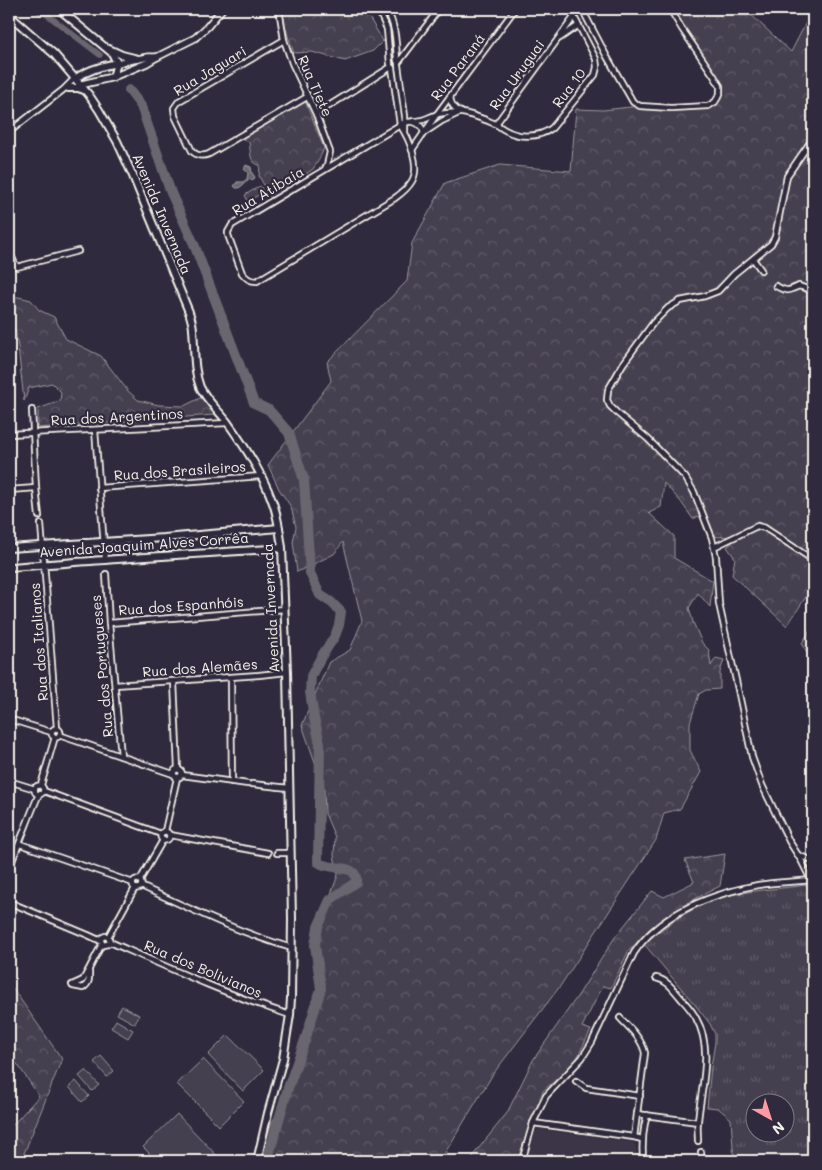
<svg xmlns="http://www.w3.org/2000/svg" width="822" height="1170" font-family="Mali,sans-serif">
  <defs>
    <pattern id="forest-crowns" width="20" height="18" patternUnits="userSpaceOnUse" patternTransform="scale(1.25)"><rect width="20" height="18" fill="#454050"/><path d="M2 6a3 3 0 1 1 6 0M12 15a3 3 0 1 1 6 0" fill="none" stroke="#605c69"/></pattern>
    <pattern id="park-tufts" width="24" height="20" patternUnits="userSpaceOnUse" patternTransform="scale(1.25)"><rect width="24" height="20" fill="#454050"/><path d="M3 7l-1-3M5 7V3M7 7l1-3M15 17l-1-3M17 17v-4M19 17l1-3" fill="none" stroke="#605c69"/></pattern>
    <pattern id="water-waves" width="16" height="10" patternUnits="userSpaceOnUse" patternTransform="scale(1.25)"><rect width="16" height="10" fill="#6a6670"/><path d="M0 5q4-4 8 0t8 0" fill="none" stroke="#807c84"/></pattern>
  </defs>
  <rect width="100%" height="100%" fill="#2f2a3d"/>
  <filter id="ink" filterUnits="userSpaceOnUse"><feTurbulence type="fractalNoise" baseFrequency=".02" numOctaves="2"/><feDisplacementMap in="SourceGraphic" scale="10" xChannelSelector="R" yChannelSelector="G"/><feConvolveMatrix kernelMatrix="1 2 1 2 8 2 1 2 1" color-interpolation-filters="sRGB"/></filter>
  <g filter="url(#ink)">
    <path fill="#3b3647" d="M539,1129L632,1142L635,1144L636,1148L637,1161H527L533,1133Z"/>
    <g fill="#454050" stroke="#9c989c">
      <path d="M260,186L264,192L248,201L245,195Z"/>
      <path d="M122,1006L139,1015L135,1024L117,1014Z"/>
      <path d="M116,1020L133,1030L128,1038L111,1028Z"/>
      <path d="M228,1035L264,1070L243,1091L208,1055Z"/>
      <path d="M101,1056L114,1071L107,1077L94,1062Z"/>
      <path d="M203,1059L244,1101L219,1126L177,1084Z"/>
      <path d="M86,1070L99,1085L92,1091L79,1076Z"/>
      <path d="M76,1081L89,1096L82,1102L69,1087Z"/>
      <path d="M177,1114L222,1161H157L143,1147Z"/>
    </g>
    <g fill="url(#forest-crowns)" stroke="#9c989c">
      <path d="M281,9H364L383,41L373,51L345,61L312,52L294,53L288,36Z"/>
      <path d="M670,9H745L747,11L791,52L813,9V586L787,626L732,575L735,558L727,547L735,540L732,536L717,537L699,516L693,519L681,502L664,483L661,507L649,513L674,536V558L713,581L710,607L698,593L689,608L693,622L702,643L709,650L711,666L716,658L724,660L720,672V689L706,690L699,694L690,723V750L701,772L680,809L664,813L656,840L561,985L493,1074L440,1161H261L264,1146L272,1122L278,1112L297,1053L320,1004L325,983L313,942L338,875L334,855L335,837L325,814L324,788L302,725L329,662L350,650L362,621L343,542L334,554L297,572L293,542L296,527L291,507L279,489L268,465L331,381L327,362L407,281L412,243L445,183L500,165L571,171L576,109L603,110L640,106H708L720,94V86Z"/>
      <path d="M305,101L324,148L319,160L313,169L271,198L259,176L260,165C249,163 251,153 249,142L240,138Z"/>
      <path d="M9,297H19L31,300L39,310L54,317L66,339L101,356L128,391L138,400L159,405L184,406L202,397L214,415L38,428V409L60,401L61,392L52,383L29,388L24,401L18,347L15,329H9Z"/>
      <path d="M813,626V664L802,643Z"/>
      <path d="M725,854L720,886L691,901L649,929L628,952L611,988L603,986L582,1027L591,1030L574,1064L543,1091L517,1161H470L475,1153L507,1113L533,1060L579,994L615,937L652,891L664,897L694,882L685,860Z"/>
      <path d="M9,983L62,1059L21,1161H11L9,1157V1129L39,1096L9,1052Z"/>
    </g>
    <path fill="url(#park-tufts)" stroke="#9c989c" fill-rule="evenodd" d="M813,884V1161H734L731,1119L718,1108L707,1107L711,1067L715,1042V1034L710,1024L696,1006L644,944C672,920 703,899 741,893C765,889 789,888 813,884ZM754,1102H784V1132H754Z"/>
    <path fill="url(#water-waves)" stroke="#a19ea0" d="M246,165L251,167L252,173L255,177L254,179L249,180L239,188H236L234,186L237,182H243L247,179L248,173L244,169Z"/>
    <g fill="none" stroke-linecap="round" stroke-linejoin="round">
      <path stroke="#6a6670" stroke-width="5.5" d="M33,9L46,14L100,55"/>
      <path stroke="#6a6670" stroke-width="10" d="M129,90L141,106L171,193L194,244L254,403L269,410L289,433L304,480L310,573L320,595L331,602L341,612L339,625L335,636L321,657L311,676L310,692L314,718L320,743L318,862C330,872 358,862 356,882L330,900L318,927L315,945L321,989L306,1037L288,1088L267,1161"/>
      <defs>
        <g id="minor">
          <path d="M279,9L284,40L292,63L316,114L330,152L327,165L325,169"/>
          <path d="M378,9L387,29L390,64"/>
          <path d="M386,9C396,25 396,43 397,61"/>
          <path d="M582,9L606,55L633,102L640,106L671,108L708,106L715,102L720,94V86L714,76L682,29L670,9"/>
          <path d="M560,38L579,25"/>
          <path d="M284,40L179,101L174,108L175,116L192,151C197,156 202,157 209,154L307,97"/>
          <path d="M398,63L439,9"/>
          <path d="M398,65L405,116V132"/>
          <path d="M392,68L400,125C409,138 421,166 412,181C408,188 402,193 395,198L257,281C250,281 247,279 242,273L228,235V232L232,225L400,125C409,119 421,121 424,133L442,121L461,112"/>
          <path d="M450,97C451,105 454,108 460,112"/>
          <path d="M316,114L391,67"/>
          <path d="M413,121C422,122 427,118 435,115C440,113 456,112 462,113C470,114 487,120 495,124C498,125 501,128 505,130C519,138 539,138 552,128L595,75L597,67L596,59L570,9"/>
          <path d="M496,124L574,17"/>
          <path d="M9,132L63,90L74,79"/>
          <path d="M412,150L437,114L515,9"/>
          <path d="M9,251L14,262L17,267L78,251"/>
          <path d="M753,259L761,270"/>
          <path d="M776,286C787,292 788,291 799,286L813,291"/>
          <path d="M32,410L36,488L39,516"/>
          <path d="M95,430L105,559"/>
          <path d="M9,434L227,423"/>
          <path d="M99,488L262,476"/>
          <path d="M9,490L36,488"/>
          <path d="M41,524L57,728"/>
          <path d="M714,547L757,526L765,528L813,560"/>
          <path d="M106,574L109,623L121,756"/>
          <path d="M109,623L285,609"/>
          <path d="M231,677L232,782"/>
          <path d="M174,682L178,769"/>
          <path d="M115,685L259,675L287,672"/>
          <path d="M9,719L51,732"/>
          <circle cx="56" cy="733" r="4.5"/>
          <path d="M59,735L173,774L176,777H180L182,773L181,771L178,769L175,770L173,774"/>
          <path d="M182,775L248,784"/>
          <path d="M9,781L35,789"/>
          <path d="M252,784L289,788"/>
          <path d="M41,785L55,737"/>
          <circle cx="39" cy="790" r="4.5"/>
          <path d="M44,791L161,834"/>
          <path d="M165,831L177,778"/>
          <circle cx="165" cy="836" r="4.5"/>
          <path d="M170,835L268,853"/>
          <path d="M20,844L133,883"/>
          <path d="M277,853H291"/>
          <path d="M798,855L813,861"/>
          <path d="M9,868C20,843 28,819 39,794"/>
          <circle cx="137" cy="884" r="4.5"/>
          <path d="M140,880L163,840"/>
          <path d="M811,880L801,860L789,841L762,785L752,757L739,694L719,604L716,557L712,538L694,492L685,477L648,439L617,413L610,406L607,400L608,390L623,364L653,323L668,308L680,301L705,296L718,291L734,274L771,244L775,237L787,176L813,138"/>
          <path d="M141,886C190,909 240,933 292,948"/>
          <path d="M9,902L88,935L101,941L103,945L108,944L110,941L108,937L105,936L101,938V941"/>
          <path d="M108,937L135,888"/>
          <path d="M110,942C169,968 228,995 290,1015"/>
          <path d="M656,978C667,980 673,989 680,997C686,1004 692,1010 696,1018C714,1050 701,1087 698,1121C697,1127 698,1134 698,1141"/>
          <path d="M72,985L83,980L89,969L102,944"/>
          <path d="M73,986L83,988C90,983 89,979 89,971"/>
          <path d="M620,1018C630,1028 642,1039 645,1053L634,1137"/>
          <path d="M576,1081L586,1088L640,1096"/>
          <path d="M637,1114L698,1122"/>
          <path d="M533,1123L634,1137L642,1139"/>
          <path d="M701,1152L702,1161"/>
          <path d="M522,1161L533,1123L546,1096L582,1058L592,1042L634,953C661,912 712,894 758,885C776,882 794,882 812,880"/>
          <path d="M643,1161C642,1145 642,1131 647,1115"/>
        </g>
        <g id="tertiary">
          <path d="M117,63L148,57H157"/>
          <path d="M113,77L147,63L157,57L195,38L207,27L222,9"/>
        </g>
        <g id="secondary">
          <path d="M59,9L112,53L117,63"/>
          <path d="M9,15L54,54L89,95L99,110L117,141L133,176L189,312C191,318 193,324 193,330C195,349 193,369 200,387C207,401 219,411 228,423C246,448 263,474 273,503C278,517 280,533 282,548L287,672L292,918L291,998L290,1015L283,1059L268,1113L257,1161"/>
          <path d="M109,49L122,55L138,59"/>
          <path d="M74,79C88,70 101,66 117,63"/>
          <path d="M79,85L113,77L117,63"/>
          <path d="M68,88H78L84,90"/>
          <path d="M9,548L164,538L279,528"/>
          <path d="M9,567C41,565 73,562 105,560C164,555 223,553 282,548"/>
        </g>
      </defs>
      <use href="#minor" stroke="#f4f1e8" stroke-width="8"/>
      <use href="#tertiary" stroke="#f4f1e8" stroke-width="9"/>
      <use href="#secondary" stroke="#f4f1e8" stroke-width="10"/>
      <use href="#minor" stroke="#2f2a3d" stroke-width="4.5"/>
      <use href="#tertiary" stroke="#2f2a3d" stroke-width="5.5"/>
      <use href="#secondary" stroke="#2f2a3d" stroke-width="6"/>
    </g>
  </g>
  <g text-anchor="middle" stroke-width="4.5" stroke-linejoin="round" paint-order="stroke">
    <g font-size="14" fill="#f4f1e8" stroke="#2f2a3d">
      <text transform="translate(458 67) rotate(-53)" y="5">Rua Paraná</text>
      <text transform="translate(210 71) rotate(-31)" y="5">Rua Jaguari</text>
      <text transform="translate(517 75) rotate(-54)" y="5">Rua Uruguai</text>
      <text transform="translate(315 86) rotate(66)" y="5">Rua Tiete</text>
      <text transform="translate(569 88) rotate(-53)" y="5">Rua 10</text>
      <text transform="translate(268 191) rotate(-31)" y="5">Rua Atibaia</text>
      <text transform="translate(162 214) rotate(67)" y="5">Avenida Invernada</text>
      <text transform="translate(117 417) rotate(-3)" y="5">Rua dos Argentinos</text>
      <text transform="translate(180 471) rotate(-4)" y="5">Rua dos Brasileiros</text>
      <text transform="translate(144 545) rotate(-4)" y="5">Avenida Joaquim Alves Corrêa</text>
      <text transform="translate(181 606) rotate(-4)" y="5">Rua dos Espanhóis</text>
      <text transform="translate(271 608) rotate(-93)" y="5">Avenida Invernada</text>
      <text transform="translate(39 642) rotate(-94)" y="5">Rua dos Italianos</text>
      <text transform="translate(102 666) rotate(-95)" y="5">Rua dos Portugueses</text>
      <text transform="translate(200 668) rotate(-4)" y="5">Rua dos Alemães</text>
      <text transform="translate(203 969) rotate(23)" y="5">Rua dos Bolivianos</text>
    </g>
  </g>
  <rect width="822" height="1170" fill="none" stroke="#2f2a3d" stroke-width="30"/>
  <rect x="15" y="15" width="792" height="1140" fill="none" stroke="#f4f1e8" stroke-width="2" filter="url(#ink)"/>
  <g transform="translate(770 1118) rotate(141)"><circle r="24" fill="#2f2a3d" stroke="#7e7a81"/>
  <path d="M0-4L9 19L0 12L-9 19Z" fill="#ff9aa2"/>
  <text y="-8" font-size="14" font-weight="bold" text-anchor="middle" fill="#f4f1e8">N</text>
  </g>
</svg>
